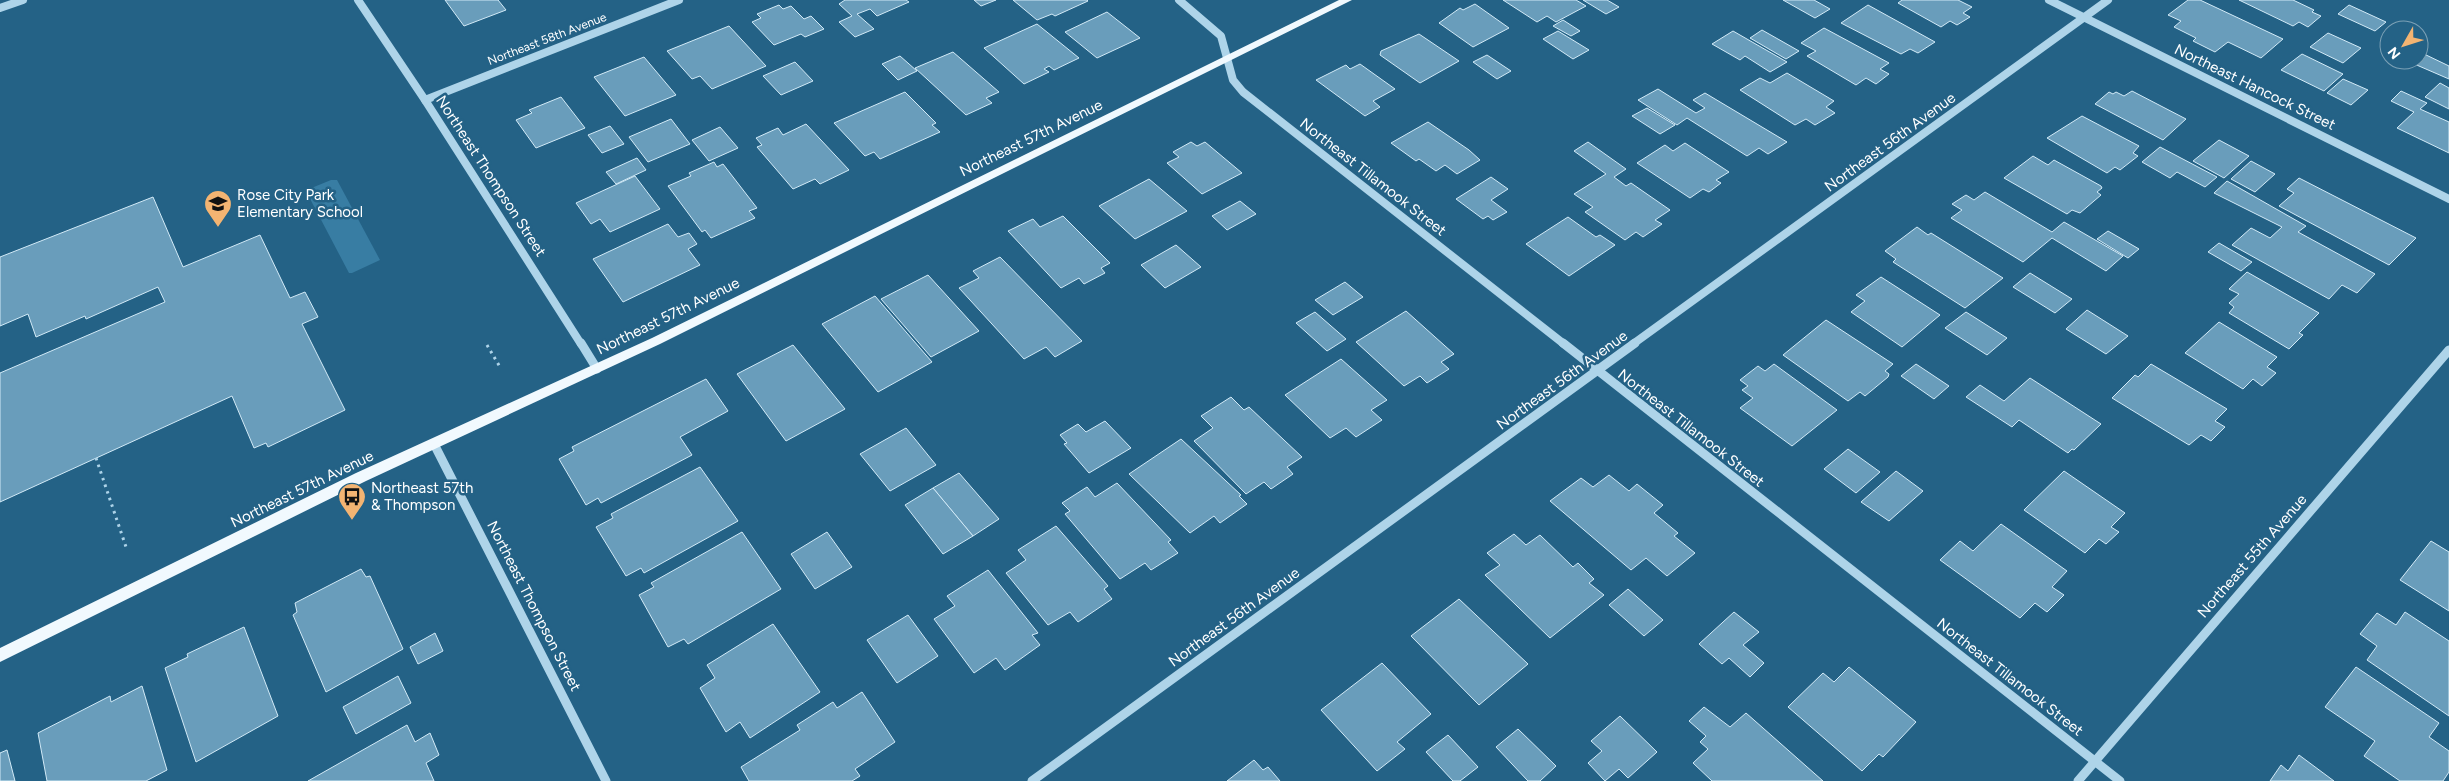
<svg xmlns="http://www.w3.org/2000/svg" width="2449" height="781" font-family="Figtree,sans-serif">
  <rect width="100%" height="100%" fill="#246286"/>
  <path fill="#387da3" d="M331,180H337L380,260L352,273H349L307,193L309,189Z"/>
  <g fill="#699dbb" stroke="#d2eaf7">
    <path d="M445,0H498L506,10L464,26Z"/>
    <path d="M845,0H906L909,2L877,16L870,9L857,14L874,29L855,37L839,22L852,16L839,4Z"/>
    <path d="M974,0H996L981,6Z"/>
    <path d="M1013,0H1087L1088,1L1055,16L1052,14L1037,20Z"/>
    <path d="M1503,0H1576L1586,6L1556,22L1547,16L1537,22Z"/>
    <path d="M1583,0H1607L1619,7L1606,14Z"/>
    <path d="M1783,0H1814L1830,9L1815,18Z"/>
    <path d="M1902,0H1958L1972,7L1963,13L1970,17L1957,25L1950,21L1941,27L1898,3Z"/>
    <path d="M2188,0H2200L2283,39L2261,58L2228,42L2215,52L2193,41L2196,38L2174,27L2181,21L2168,15Z"/>
    <path d="M2239,0H2293L2314,10L2312,12L2321,16L2308,27L2299,22L2293,26Z"/>
    <path d="M1475,4L1509,28L1473,47L1439,23L1460,8L1463,10Z"/>
    <path d="M779,5L783,9L791,6L804,19L811,16L824,29L805,37L801,34L774,45L752,22L761,18L757,14Z"/>
    <path d="M1868,5L1935,42L1918,53L1910,49L1901,54L1841,23Z"/>
    <path d="M2349,5L2386,22L2375,31L2338,14Z"/>
    <path d="M1107,12L1140,38L1097,58L1065,32Z"/>
    <path d="M1563,20L1580,31L1571,36L1553,26Z"/>
    <path d="M1037,24L1079,58L1054,70L1049,66L1044,69L1049,72L1024,84L984,48Z"/>
    <path d="M729,26L766,66L712,89L700,76L692,79L667,51Z"/>
    <path d="M1824,28L1889,63L1880,69L1889,74L1876,84L1866,78L1856,85L1807,56L1816,51L1801,43Z"/>
    <path d="M1762,30L1799,51L1786,59L1750,38Z"/>
    <path d="M1558,31L1589,50L1573,59L1543,39Z"/>
    <path d="M1733,31L1787,62L1770,72L1745,56L1740,60L1712,44Z"/>
    <path d="M2328,33L2361,48L2343,63L2310,47Z"/>
    <path d="M1419,34L1459,61L1420,83L1380,55L1381,51Z"/>
    <path d="M953,52L999,92L986,98L992,103L966,115L915,68Z"/>
    <path d="M2422,53L2449,66V79L2412,63L2419,60Z"/>
    <path d="M2302,54L2343,74L2324,91L2281,70Z"/>
    <path d="M1487,55L1511,71L1497,79L1473,62Z"/>
    <path d="M900,56L917,71L898,80L882,64Z"/>
    <path d="M644,57L676,95L625,116L594,77Z"/>
    <path d="M795,62L813,81L781,95L763,76Z"/>
    <path d="M1360,64L1395,89L1373,101L1380,107L1365,116L1316,80L1346,65L1350,69Z"/>
    <path d="M1787,73L1834,101L1826,107L1835,113L1815,125L1806,119L1795,125L1740,90L1760,78L1770,83Z"/>
    <path d="M2343,79L2368,90L2351,105L2327,93Z"/>
    <path d="M2440,83L2449,88V109L2425,97Z"/>
    <path d="M1658,89L1696,113L1705,108L1693,100L1705,93L1787,142L1768,154L1759,148L1747,156L1687,118L1677,125L1638,100Z"/>
    <path d="M2132,91L2186,119L2163,140L2095,104L2109,92L2113,94L2116,92L2124,96Z"/>
    <path d="M2401,91L2427,103L2420,109L2449,122V153L2397,128L2414,112L2391,101Z"/>
    <path d="M905,92L936,123L932,125L940,132L880,159L874,152L865,156L834,123Z"/>
    <path d="M561,97L585,128L536,148L516,120L532,113L529,110Z"/>
    <path d="M1647,108L1675,125L1660,134L1632,116Z"/>
    <path d="M2082,116L2139,146L2133,153L2138,156L2120,170L2115,167L2107,173L2047,138Z"/>
    <path d="M671,119L690,144L648,162L629,137Z"/>
    <path d="M1428,122L1469,150L1480,160L1457,174L1445,165L1436,171L1419,159L1416,161L1391,143Z"/>
    <path d="M806,124L849,170L820,184L815,179L793,189L757,147L762,145L756,138L778,128L783,135Z"/>
    <path d="M610,126L624,144L602,153L588,135Z"/>
    <path d="M720,127L738,148L709,161L692,140Z"/>
    <path d="M2219,140L2249,156L2224,178L2193,161Z"/>
    <path d="M1191,142L1197,146L1205,142L1242,173L1202,194L1167,163L1179,157L1173,152Z"/>
    <path d="M1588,142L1626,169L1614,177L1626,186L1631,183L1670,210L1655,220L1662,224L1643,237L1636,232L1625,240L1585,212L1593,207L1574,194L1606,174L1574,151Z"/>
    <path d="M1685,143L1729,172L1716,180L1721,183L1709,192L1703,189L1690,198L1637,163L1665,145L1673,151Z"/>
    <path d="M2160,147L2217,177L2205,187L2177,172L2170,178L2142,162Z"/>
    <path d="M2033,156L2048,165L2054,160L2101,186L2102,188L2097,192L2101,195L2080,213L2072,210L2067,214L2004,178Z"/>
    <path d="M637,158L646,170L616,184L606,172Z"/>
    <path d="M2251,161L2275,174L2255,192L2231,179Z"/>
    <path d="M714,162L717,167L723,164L757,208L749,211L755,218L711,238L705,230L702,232L668,186L691,176L689,173Z"/>
    <path d="M635,176L660,209L610,232L600,219L591,224L576,203Z"/>
    <path d="M1491,177L1508,189L1491,200L1507,212L1493,220L1488,216L1483,219L1456,199Z"/>
    <path d="M2299,178L2416,238L2389,265L2279,206L2294,193L2287,189Z"/>
    <path d="M1149,179L1187,211L1135,239L1099,206Z"/>
    <path d="M2227,181L2306,226L2298,232L2375,274L2357,293L2342,285L2329,299L2232,245L2251,228L2270,238L2282,227L2214,193Z"/>
    <path d="M1985,192L2052,232L2064,222L2123,256L2106,271L2052,238L2023,262L1951,218L1962,210L1952,204L1966,195L1974,200Z"/>
    <path d="M153,197L183,267L260,235L290,298L305,292L318,317L302,324L345,410L268,447L266,443L254,448L232,396L0,502V373L165,302L158,287L86,319L85,316L36,337L28,314L0,326V257Z"/>
    <path d="M1240,201L1256,214L1227,230L1212,216Z"/>
    <path d="M1063,216L1110,263L1101,268L1105,273L1084,284L1079,278L1061,288L1008,231L1033,219L1040,227Z"/>
    <path d="M1568,217L1596,237L1600,235L1615,245L1569,276L1526,244Z"/>
    <path d="M668,224L678,237L689,233L697,244L688,249L700,265L623,302L593,259Z"/>
    <path d="M1917,227L1928,235L1931,233L2003,278L1965,308L1893,262L1896,259L1885,251Z"/>
    <path d="M2108,231L2139,249L2128,258L2097,239Z"/>
    <path d="M2219,243L2252,262L2241,271L2208,252Z"/>
    <path d="M1176,245L1201,267L1165,288L1141,265Z"/>
    <path d="M1000,257L1082,341L1055,357L1046,347L1024,359L959,288L979,278L973,271Z"/>
    <path d="M2247,272L2319,313L2299,333L2303,335L2289,349L2229,313L2234,307L2229,303L2239,294L2229,289Z"/>
    <path d="M2030,273L2072,299L2055,313L2013,287Z"/>
    <path d="M928,275L979,331L931,357L881,299Z"/>
    <path d="M1881,277L1940,315L1902,347L1851,312L1865,301L1856,295Z"/>
    <path d="M1345,282L1363,297L1333,315L1315,300Z"/>
    <path d="M875,296L932,362L878,392L822,324Z"/>
    <path d="M2087,310L2128,336L2106,354L2066,329Z"/>
    <path d="M1406,311L1454,354L1441,362L1449,369L1427,383L1420,376L1404,386L1356,342Z"/>
    <path d="M1315,312L1346,339L1327,351L1296,323Z"/>
    <path d="M1966,312L2007,338L1987,355L1945,328Z"/>
    <path d="M1826,320L1893,364L1885,371L1889,374L1888,377L1865,396L1860,392L1848,401L1783,355Z"/>
    <path d="M2219,322L2277,357L2267,367L2276,373L2262,386L2253,379L2243,389L2185,353Z"/>
    <path d="M793,345L845,409L786,441L737,374Z"/>
    <path d="M1341,359L1387,400L1371,410L1382,420L1356,437L1346,428L1330,438L1285,395Z"/>
    <path d="M1774,364L1837,410L1792,446L1740,408L1753,398L1742,390L1748,386L1740,380L1758,366L1765,371Z"/>
    <path d="M1916,364L1949,386L1934,399L1901,376Z"/>
    <path d="M2151,364L2227,409L2215,421L2225,427L2211,441L2201,435L2189,445L2112,398L2135,375L2138,377Z"/>
    <path d="M2030,378L2101,424L2074,450L2072,449L2068,453L2019,420L2012,427L1966,397L1980,385L2004,401Z"/>
    <path d="M706,379L728,411L680,437L692,455L601,503L598,498L586,505L559,459L574,451L572,447Z"/>
    <path d="M1231,397L1244,410L1249,407L1302,457L1287,467L1293,474L1271,489L1264,482L1246,494L1194,441L1213,428L1201,416Z"/>
    <path d="M1105,421L1131,448L1089,473L1064,444L1067,443L1060,435L1078,424L1086,432Z"/>
    <path d="M906,428L936,465L890,491L860,454Z"/>
    <path d="M1181,439L1241,495L1239,496L1247,504L1220,523L1214,516L1190,533L1129,474Z"/>
    <path d="M1848,449L1880,472L1856,493L1824,469Z"/>
    <path d="M700,467L738,521L644,573L641,568L626,576L596,527L613,518L611,514Z"/>
    <path d="M1896,471L1923,491L1889,521L1861,502Z"/>
    <path d="M2064,471L2125,513L2111,527L2119,532L2106,544L2099,539L2085,553L2024,510Z"/>
    <path d="M959,473L999,519L973,536L933,488Z"/>
    <path d="M1609,475L1629,491L1637,484L1663,505L1654,513L1678,533L1674,536L1695,553L1667,576L1646,558L1631,570L1550,501L1581,478L1593,487Z"/>
    <path d="M1117,483L1171,540L1168,542L1178,553L1151,570L1145,563L1120,579L1065,514L1070,511L1062,503L1087,487L1095,497Z"/>
    <path d="M933,488L973,536L943,554L905,505Z"/>
    <path d="M2001,524L2067,571L2052,587L2064,595L2047,612L2035,603L2020,618L1940,560L1960,541L1973,551Z"/>
    <path d="M1056,526L1108,586L1104,589L1112,599L1078,622L1070,612L1048,625L1006,573L1026,560L1018,550Z"/>
    <path d="M742,532L781,589L688,644L684,639L668,647L639,595L654,587L651,583Z"/>
    <path d="M827,532L852,567L815,589L791,554Z"/>
    <path d="M1514,534L1526,545L1540,535L1573,567L1578,563L1594,579L1589,583L1604,595L1550,638L1485,575L1500,565L1487,553Z"/>
    <path d="M2431,541L2449,552V611L2400,580Z"/>
    <path d="M361,569L366,577L370,576L403,649L326,692L293,615L297,612L295,603Z"/>
    <path d="M988,570L1038,633L1032,635L1040,645L1005,670L996,658L974,673L934,619L955,606L947,596Z"/>
    <path d="M1628,589L1663,620L1644,636L1609,605Z"/>
    <path d="M1459,599L1528,664L1479,705L1411,636Z"/>
    <path d="M1734,612L1759,632L1743,645L1764,663L1750,677L1729,658L1722,664L1699,644Z"/>
    <path d="M2405,612L2449,641V716L2367,660L2377,646L2360,634L2377,613L2396,625Z"/>
    <path d="M908,615L938,656L897,683L867,640Z"/>
    <path d="M773,624L820,692L750,738L740,722L726,732L700,688L715,678L707,665Z"/>
    <path d="M244,627L278,716L196,762L165,668L188,657L187,654Z"/>
    <path d="M435,633L443,651L418,664L410,647Z"/>
    <path d="M1382,663L1431,714L1397,742L1405,749L1377,771L1321,710Z"/>
    <path d="M1849,667L1916,722L1883,757L1879,754L1862,771L1788,707L1823,673L1834,682Z"/>
    <path d="M2356,667L2439,723L2429,737L2449,751V772L2443,781H2400L2364,756L2375,741L2325,707Z"/>
    <path d="M398,676L411,703L356,734L343,707Z"/>
    <path d="M142,686L167,770L146,781H47L38,733L110,696L111,702Z"/>
    <path d="M862,692L895,742L855,769L860,776L852,781H749L741,767L800,730L797,725L833,702L837,708Z"/>
    <path d="M1704,707L1730,727L1746,713L1823,781H1712L1693,763L1708,749L1700,742L1706,736L1689,721Z"/>
    <path d="M1620,716L1657,752L1628,778L1619,769L1605,781L1588,763L1602,751L1591,741Z"/>
    <path d="M407,725L415,742L430,733L439,755L426,763L434,781H308Z"/>
    <path d="M1518,729L1556,766L1540,781H1528L1496,747Z"/>
    <path d="M1448,735L1478,767L1460,781H1453L1426,752Z"/>
    <path d="M7,750L15,781H0V753Z"/>
    <path d="M2299,755L2334,781H2270L2281,765L2288,771Z"/>
    <path d="M1254,760L1263,770L1268,767L1280,781H1227Z"/>
  </g>
  <g fill="none" stroke-linecap="round" stroke-linejoin="round">
    <g stroke="#aed4e9" stroke-width="3" stroke-dasharray="2.5 4.5" stroke-linecap="butt">
      <path d="M487,345L500,367"/>
      <path d="M96,458L126,547"/>
    </g>
    <g stroke="#aed4e9" stroke-width="8">
      <path d="M358,0L425,100L581,344"/>
      <path d="M1179,0L1221,36L1233,80L1243,92L1564,344"/>
      <path d="M2049,0L2449,199"/>
      <path d="M0,8L23,0"/>
      <path d="M425,100L679,0"/>
      <path d="M1633,344L2108,0"/>
    </g>
    <g stroke="#aed4e9" stroke-width="9">
      <path d="M581,343L597,369"/>
      <path d="M1563,343L2120,781"/>
      <path d="M434,444L606,781"/>
      <path d="M1032,781L1635,343"/>
      <path d="M2078,781L2449,350"/>
    </g>
    <path fill="#f1f9fe" fill-rule="evenodd" d="M1339,0H1352L660,344L366,481L0,662V648L356,473L652,338Z"/>
  </g>
  <defs>
    <symbol id="school-pin" viewBox="-11 -11 22 30"><path d="M0 17L-7.5 6A9.5 9.5 0 1 1 7.5 6Z" fill="#f3b472" stroke="#246286"/><path d="M0-5L7-2L0 1L-7-2ZM-4 1L0 2.5L4 1V4Q0 6-4 4Z" fill="#111"/></symbol>
    <symbol id="bus-pin" viewBox="-11 -11 22 30"><path d="M0 17L-7.5 6A9.5 9.5 0 1 1 7.5 6Z" fill="#f3b472" stroke="#246286"/><path d="M-5-6H5V4H4V6H2V4H-2V6H-4V4H-5ZM-3.5-4V0h7V-4ZM-3.5 1.2v1.5H-2V1.2ZM2 1.2v1.5H3.5V1.2Z" fill="#111"/></symbol>
  </defs>
  <g fill-rule="evenodd">
    <use href="#school-pin" x="202" y="188" width="32" height="43"/>
    <use href="#bus-pin" x="336" y="481" width="32" height="43"/>
  </g>
  <g text-anchor="middle" stroke-width="5" stroke-linejoin="round" paint-order="stroke">
    <g font-size="12" fill="#fff" stroke="#246286">
      <text transform="translate(547 39) rotate(-21)" y="4">Northeast 58th Avenue</text>
    </g>
    <g font-size="15" fill="#fff" stroke="#246286">
      <text transform="translate(2255 87) rotate(26)" y="5">Northeast Hancock Street</text>
      <text transform="translate(1031 138) rotate(-26)" y="5">Northeast 57th Avenue</text>
      <text transform="translate(1890 142) rotate(-36)" y="5">Northeast 56th Avenue</text>
      <text transform="translate(491 176) rotate(57)" y="5">Northeast Thompson Street</text>
      <text transform="translate(1373 177) rotate(38)" y="5">Northeast Tillamook Street</text>
      <text transform="translate(668 316) rotate(-26)" y="5">Northeast 57th Avenue</text>
      <text transform="translate(1562 380) rotate(-36)" y="5">Northeast 56th Avenue</text>
      <text transform="translate(1691 428) rotate(38)" y="5">Northeast Tillamook Street</text>
      <text transform="translate(302 489) rotate(-26)" y="5">Northeast 57th Avenue</text>
      <text transform="translate(2252 556) rotate(-49)" y="5">Northeast 55th Avenue</text>
      <text transform="translate(534 606) rotate(63)" y="5">Northeast Thompson Street</text>
      <text transform="translate(1234 617) rotate(-36)" y="5">Northeast 56th Avenue</text>
      <text transform="translate(2010 677) rotate(38)" y="5">Northeast Tillamook Street</text>
    </g>
    <g font-size="15" fill="#fff" stroke="#246286" text-anchor="start">
      <text x="237" y="200">Rose City Park<tspan x="237" dy="17">Elementary School</tspan></text>
      <text x="371" y="493">Northeast 57th<tspan x="371" dy="17">&amp; Thompson</tspan></text>
    </g>
  </g>
  <g transform="translate(2404 45) rotate(231)"><circle r="24" fill="#246286" stroke="#7ca1b6"/>
  <path d="M0-4L9 19L0 12L-9 19Z" fill="#f3b472"/>
  <text y="-8" font-size="14" font-weight="bold" text-anchor="middle" fill="#ffffff">N</text>
  </g>
</svg>
